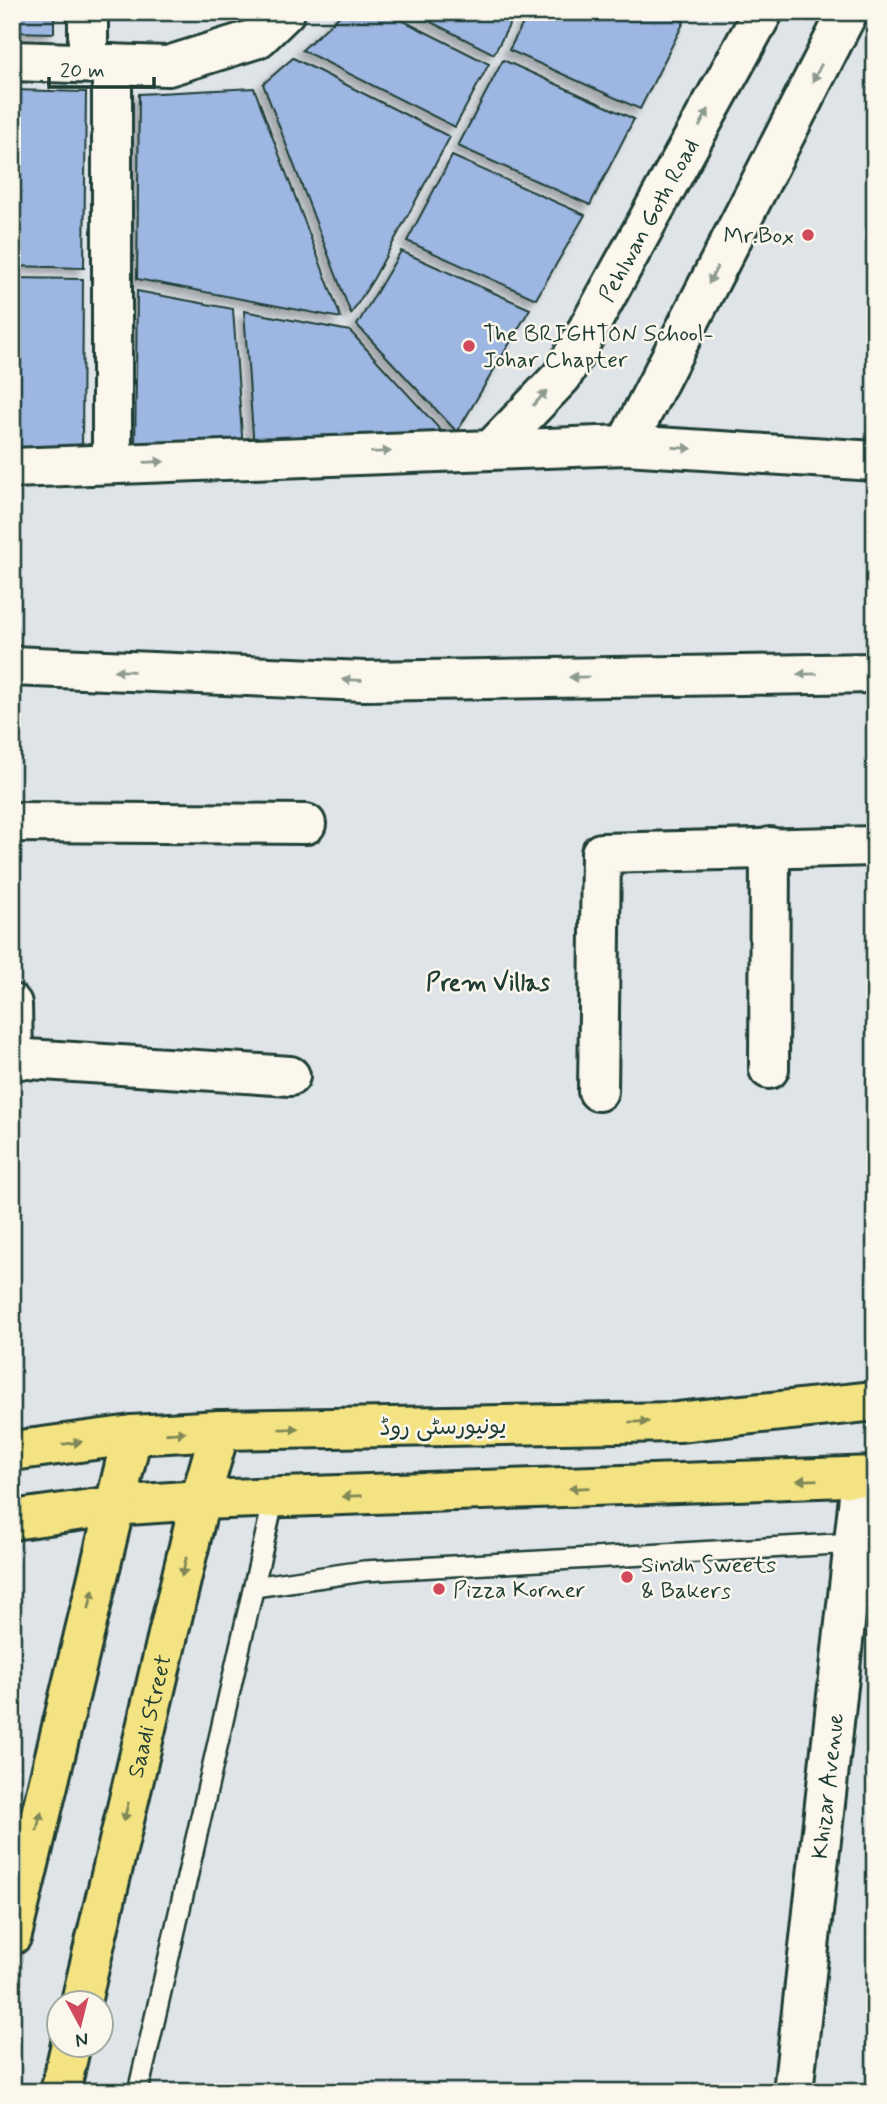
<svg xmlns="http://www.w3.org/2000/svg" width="887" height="2104" font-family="Mynerve,'Playpen Sans Arabic',sans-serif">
  <defs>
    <filter id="shadow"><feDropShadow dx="-6" dy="6" stdDeviation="3.5" flood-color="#0004"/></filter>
  </defs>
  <rect width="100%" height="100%" fill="#dfe4e9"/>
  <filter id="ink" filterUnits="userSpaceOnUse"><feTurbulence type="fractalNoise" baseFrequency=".0143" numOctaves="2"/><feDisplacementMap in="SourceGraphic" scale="14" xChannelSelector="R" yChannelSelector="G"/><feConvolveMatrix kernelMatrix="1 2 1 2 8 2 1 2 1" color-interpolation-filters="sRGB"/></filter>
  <g filter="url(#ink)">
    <g fill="#9db6e2" stroke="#1f3d34" stroke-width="2" filter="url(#shadow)">
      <path d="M12,12H54V33L12,32Z"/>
      <path d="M344,12H386L489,64L455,127L302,50Z"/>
      <path d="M411,12H516L494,54Z"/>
      <path d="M529,12H662L684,22L640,109L509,50Z"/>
      <path d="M293,58L450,137L374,278L351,314L263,84Z"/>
      <path d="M503,60L634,119L590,205L458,146Z"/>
      <path d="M254,88L341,318L137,279L139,94Z"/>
      <path d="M12,90L86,92L84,268L12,266Z"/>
      <path d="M452,156L585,215L536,299L407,241Z"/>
      <path d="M401,251L530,309L457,432L357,325Z"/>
      <path d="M12,278L83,279L82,455L12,454Z"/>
      <path d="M137,291L233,309L243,449L135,455Z"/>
      <path d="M244,311L350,331L447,437L254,448Z"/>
    </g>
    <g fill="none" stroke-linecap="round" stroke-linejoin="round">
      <defs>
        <g id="lane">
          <path d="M254,1587L364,1571L854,1543"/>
          <path d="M138,2092L274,1498"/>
        </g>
        <g id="street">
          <path d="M12,61L168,66L258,38L285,12"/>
          <path d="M88,63V12"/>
          <path d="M112,463V64"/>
          <path d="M12,822L306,824"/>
          <path d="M12,1004L13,1058"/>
          <path d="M12,1058L290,1076"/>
          <path d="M769,1069L770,847"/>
          <path d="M598,1091L601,853L875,846"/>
        </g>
        <g id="secondary">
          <path d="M626,445L848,12"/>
          <path id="s1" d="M493,448L562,376L763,12"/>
          <path d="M12,468L626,445L875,461"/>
          <path d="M12,666L364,681L875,673"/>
          <path id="s2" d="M793,2092L861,1479"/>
        </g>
        <g id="primary">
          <path d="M12,1451L132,1435L220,1430L678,1422L875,1401"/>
          <path d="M12,1520L113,1506L200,1500L875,1476"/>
          <path d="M12,1935L132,1435"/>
          <path id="s3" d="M81,2002L200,1500L220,1430"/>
          <path d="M60,2092L71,2044"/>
        </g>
      </defs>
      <use href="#lane" stroke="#1f3d34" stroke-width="24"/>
      <use href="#street" stroke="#1f3d34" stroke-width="44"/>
      <use href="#secondary" stroke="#1f3d34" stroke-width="44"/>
      <use href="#primary" stroke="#1f3d34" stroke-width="44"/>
      <use href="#lane" stroke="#fbf7ec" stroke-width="19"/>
      <use href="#street" stroke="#fbf7ec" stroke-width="38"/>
      <use href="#secondary" stroke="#fbf7ec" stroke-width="38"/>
      <use href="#primary" stroke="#f4e382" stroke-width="38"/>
    </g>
    <defs><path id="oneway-solid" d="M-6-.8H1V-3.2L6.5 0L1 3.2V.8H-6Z" transform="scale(1.75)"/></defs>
    <g fill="#8d9a90">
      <use href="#oneway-solid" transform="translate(817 73) rotate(117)"/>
      <use href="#oneway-solid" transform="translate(704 118) rotate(-61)"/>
      <use href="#oneway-solid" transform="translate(713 275) rotate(117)"/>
      <use href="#oneway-solid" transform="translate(540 398) rotate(-47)"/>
      <use href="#oneway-solid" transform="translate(682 448) rotate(4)"/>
      <use href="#oneway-solid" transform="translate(381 452) rotate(-2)"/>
      <use href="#oneway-solid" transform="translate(154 462) rotate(-2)"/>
      <use href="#oneway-solid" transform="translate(124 671) rotate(-178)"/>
      <use href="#oneway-solid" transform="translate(807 674) rotate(179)"/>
      <use href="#oneway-solid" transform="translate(579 677) rotate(179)"/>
      <use href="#oneway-solid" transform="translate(352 680) rotate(-178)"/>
    </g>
    <g fill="#7f8857">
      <use href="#oneway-solid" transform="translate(639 1422) rotate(-1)"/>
      <use href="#oneway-solid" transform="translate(289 1429) rotate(-1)"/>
      <use href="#oneway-solid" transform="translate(176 1433) rotate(-4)"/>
      <use href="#oneway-solid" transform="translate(72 1443) rotate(-7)"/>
      <use href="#oneway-solid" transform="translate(807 1480) rotate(178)"/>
      <use href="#oneway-solid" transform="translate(579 1488) rotate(178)"/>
      <use href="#oneway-solid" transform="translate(352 1496) rotate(178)"/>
      <use href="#oneway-solid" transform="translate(184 1567) rotate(103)"/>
      <use href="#oneway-solid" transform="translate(91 1599) rotate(-77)"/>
      <use href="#oneway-solid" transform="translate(126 1812) rotate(103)"/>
      <use href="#oneway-solid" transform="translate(39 1821) rotate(-77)"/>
    </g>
  </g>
  <g fill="#d1495b" stroke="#fbf7ec" stroke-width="2.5">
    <circle cx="808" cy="235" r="7"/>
    <circle cx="469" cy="346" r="7"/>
    <circle cx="627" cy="1577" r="7"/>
    <circle cx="439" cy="1589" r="7"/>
  </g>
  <g text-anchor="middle" stroke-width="5" stroke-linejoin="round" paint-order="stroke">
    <g font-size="23" fill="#1f3d34" stroke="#fbf7ec">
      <text dy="8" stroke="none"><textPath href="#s1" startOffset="278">Pehlwan Goth Road</textPath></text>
      <text transform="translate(443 1426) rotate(-1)" y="8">یونیورسٹی روڈ</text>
      <text dy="8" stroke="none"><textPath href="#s3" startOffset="294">Saadi Street</textPath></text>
      <text dy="8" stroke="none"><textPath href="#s2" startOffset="308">Khizar Avenue</textPath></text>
    </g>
    <g font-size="23" fill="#1f3d34" stroke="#fbf7ec" text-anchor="start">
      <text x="794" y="243" text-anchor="end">Mr.Box</text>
      <text x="483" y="341">The BRIGHTON School-<tspan x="483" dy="26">Johar Chapter</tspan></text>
      <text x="641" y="1572">Sindh Sweets<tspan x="641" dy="26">&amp; Bakers</tspan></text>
      <text x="453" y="1597">Pizza Korner</text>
    </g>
    <g font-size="24" font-weight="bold" fill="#1f3d34" stroke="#fbf7ec">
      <text x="488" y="990">Prem Villas</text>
    </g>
  </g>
  <rect width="887" height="2104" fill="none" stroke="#fbf7ec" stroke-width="42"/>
  <rect x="21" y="21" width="845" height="2062" fill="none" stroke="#1f3d34" stroke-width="2.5" filter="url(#ink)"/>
  <g transform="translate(80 2024) rotate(173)"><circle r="33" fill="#fbf7ec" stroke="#a3ada2" stroke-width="2"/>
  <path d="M0-5L12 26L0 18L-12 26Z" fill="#d1495b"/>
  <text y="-10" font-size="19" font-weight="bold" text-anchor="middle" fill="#1f3d34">N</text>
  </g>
  <path d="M49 77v10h105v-10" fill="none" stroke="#1f3d34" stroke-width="3.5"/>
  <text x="60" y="77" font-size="21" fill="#1f3d34" stroke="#fbf7ec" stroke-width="5" paint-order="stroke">20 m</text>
</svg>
